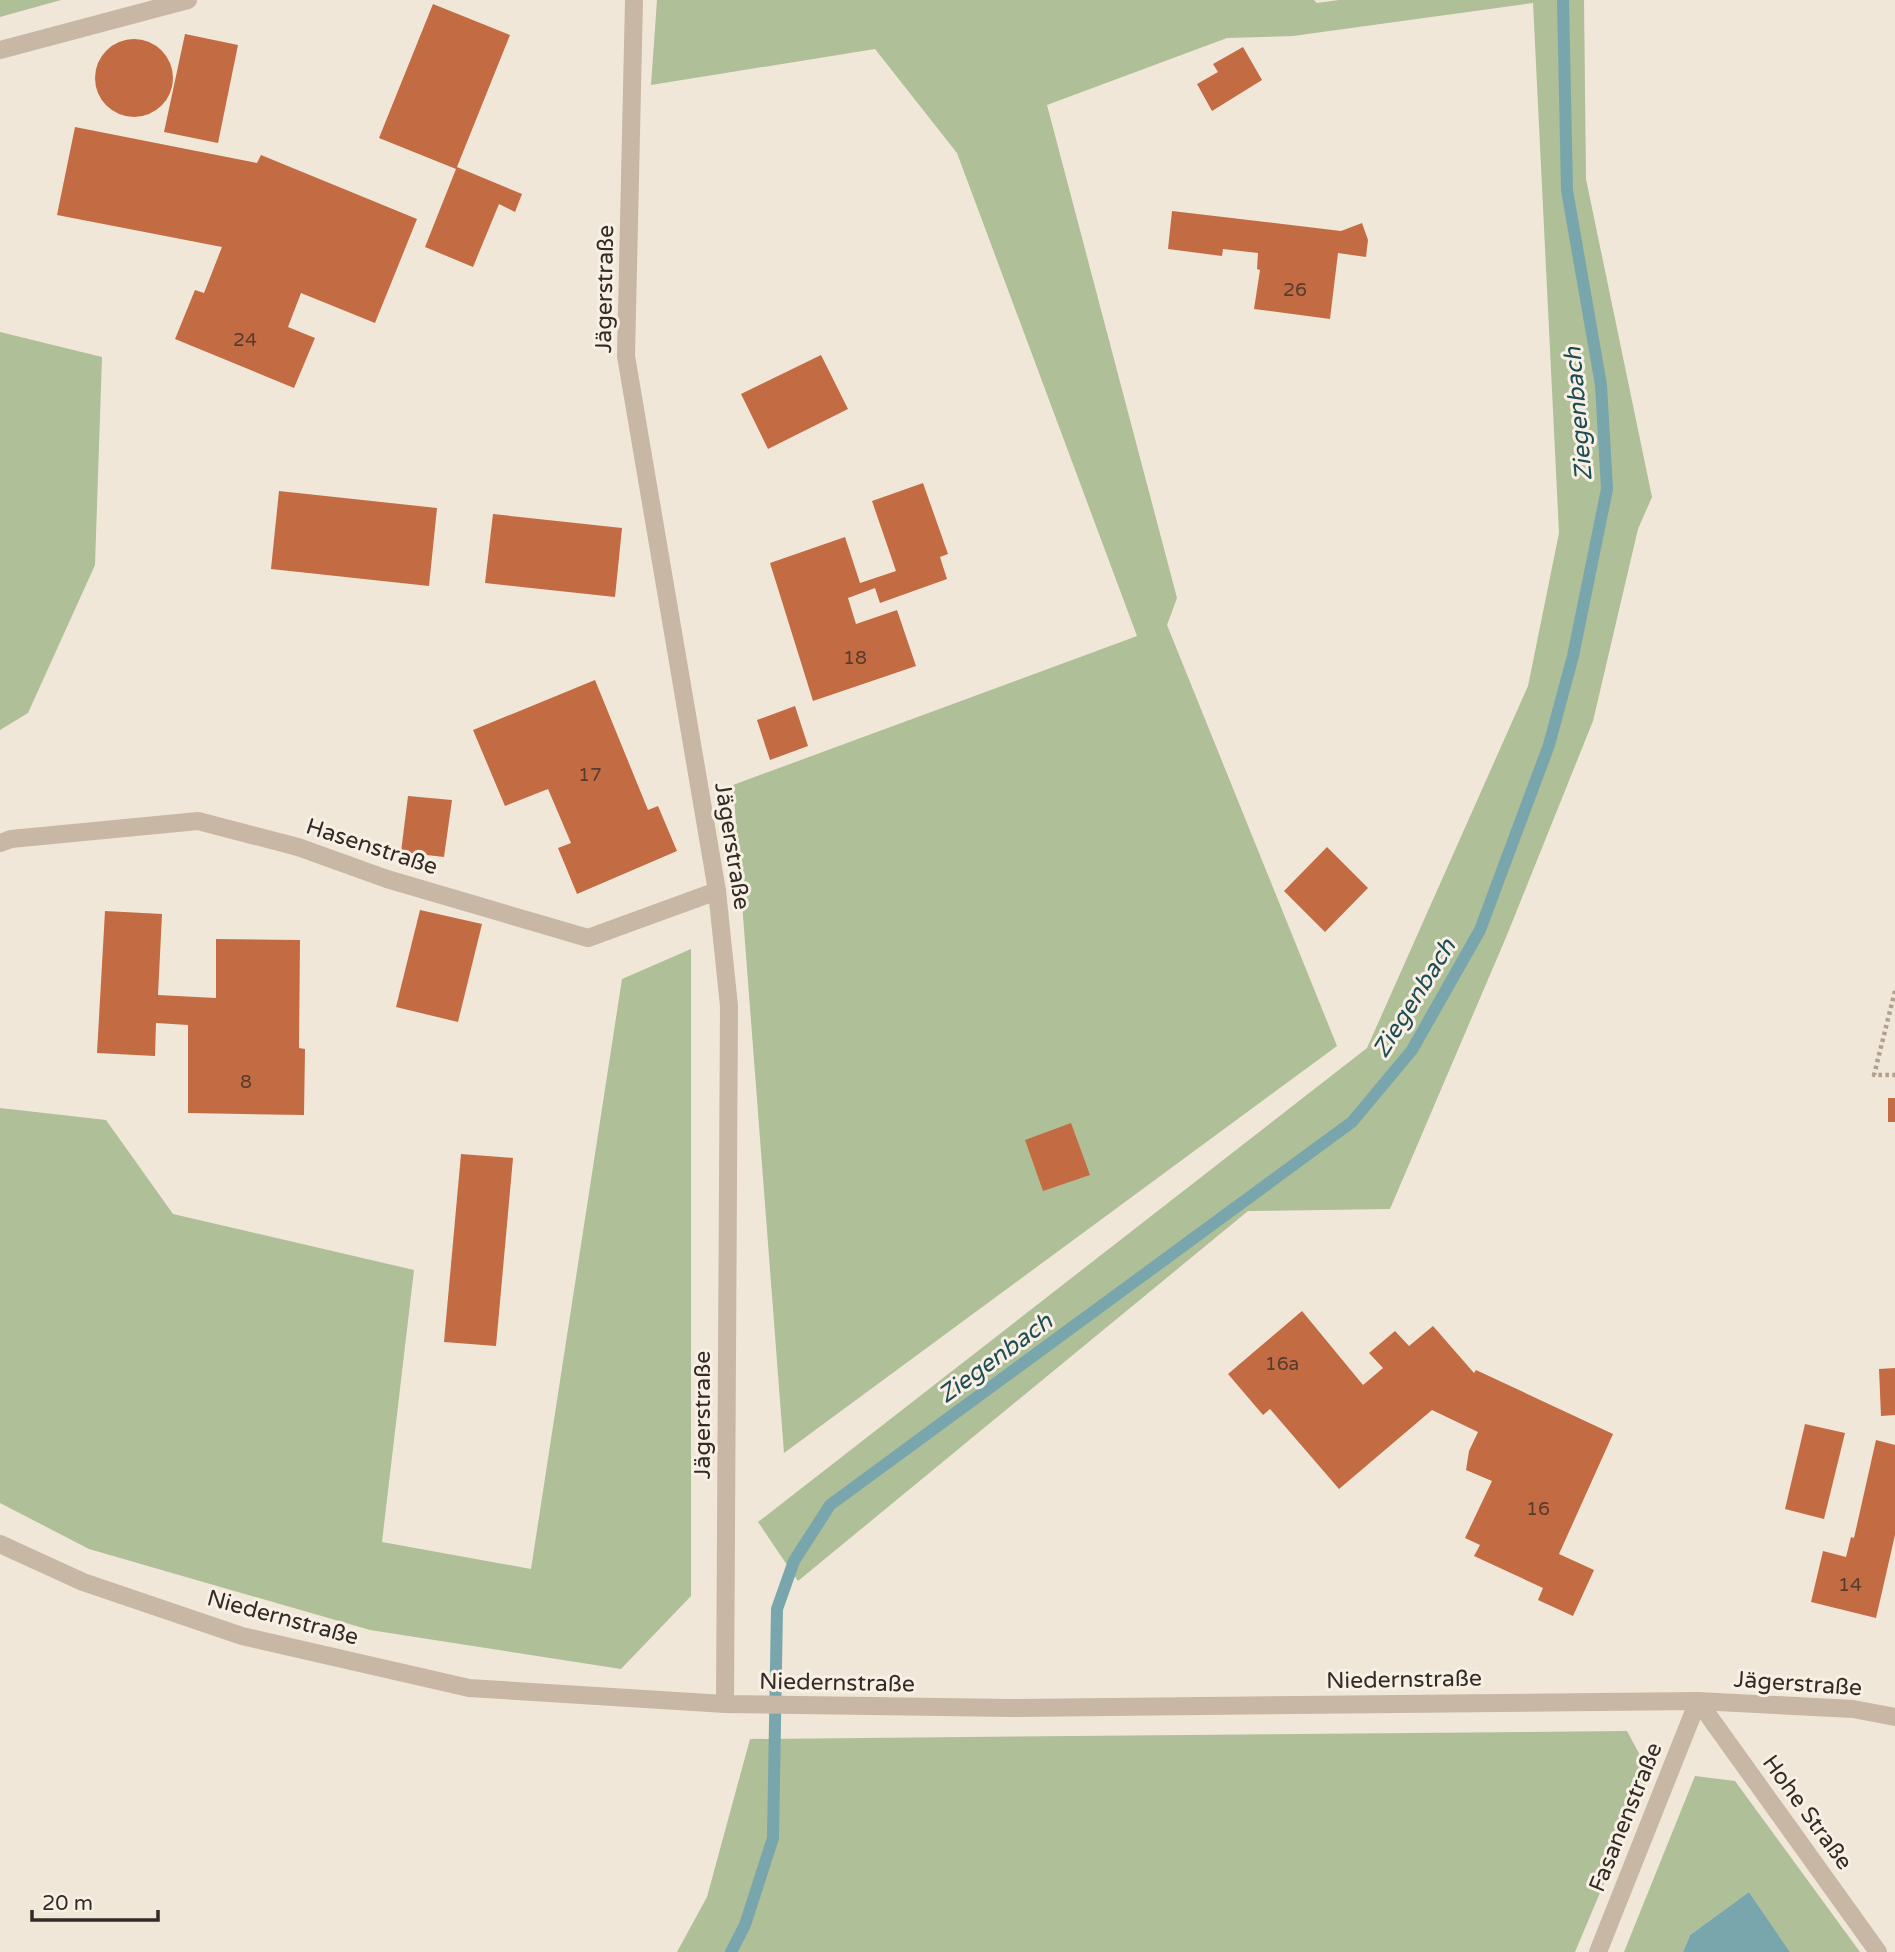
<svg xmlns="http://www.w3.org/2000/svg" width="1895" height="1952" font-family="'Varela Round',sans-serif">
  <rect width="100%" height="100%" fill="#f0e7d8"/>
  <g fill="#afbf98">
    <path d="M0,0H61L0,17Z"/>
    <path d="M657,0H1314L1317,3L1339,0H1584L1586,179L1652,497L1638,529L1593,721L1507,935L1390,1209L1248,1211L798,1581L758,1522L1367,1048L1528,686L1559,533L1533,3L1293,36L1227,38L1047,105L1177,598L1167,625L1337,1046L784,1453L733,785L1137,636L957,153L875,49L651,85Z"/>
    <path d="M0,332L102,357L95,565L28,713L0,730Z"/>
    <path d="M691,949V1596L621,1669L370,1630L89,1549L0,1503V1108L106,1120L173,1214L414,1270L382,1542L531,1569L622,979Z"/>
    <path d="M1627,1731L1650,1774L1575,1952H677L707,1897L750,1739Z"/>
    <path d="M1695,1776L1735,1781L1860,1952H1790L1749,1892L1690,1935L1683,1952H1624Z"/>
  </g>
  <path fill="#78a6ac" d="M1749,1892L1790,1952H1683L1690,1935Z"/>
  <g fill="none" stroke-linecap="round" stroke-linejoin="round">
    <path stroke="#78a6ac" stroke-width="12" d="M731,1952L745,1925L773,1838L777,1609L794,1561L830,1505L1352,1122L1412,1050L1480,930L1549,745L1573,656L1607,489L1601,385L1567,190L1563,0"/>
  </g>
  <g fill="#c36c43">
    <path d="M433,4L510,35L457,167L522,194L515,212L499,204L473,267L425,247L456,169L379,138Z"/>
    <path d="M185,34L238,45L218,143L164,132Z"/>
    <circle cx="134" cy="78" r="39"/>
    <path d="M1243,47L1262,80L1212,111L1197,84L1218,72L1213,64Z"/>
    <path d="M75,127L257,163L261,155L417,219L375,323L301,293L288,327L315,338L294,388L175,339L195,290L204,293L222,247L57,215Z"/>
    <path d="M1172,211L1341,231L1362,223L1368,240L1366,257L1338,253L1330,319L1254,309L1260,270L1257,269L1258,253L1223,249L1222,256L1168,249Z"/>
    <path d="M821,355L848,409L768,449L741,394Z"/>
    <path d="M923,483L948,554L940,557L947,579L880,603L875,588L848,598L856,624L897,610L916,666L813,701L770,563L845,537L860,583L896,571L872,501Z"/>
    <path d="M279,491L437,508L429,586L271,569Z"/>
    <path d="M493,514L622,528L615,597L485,583Z"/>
    <path d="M595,680L648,810L658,806L677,851L577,894L558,848L571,843L548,789L505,806L473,730Z"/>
    <path d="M795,706L808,746L770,760L757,720Z"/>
    <path d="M408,796L452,800L444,857L401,852Z"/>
    <path d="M1327,847L1368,888L1325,932L1284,891Z"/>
    <path d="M420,910L482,924L458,1022L396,1007Z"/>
    <path d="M105,911L162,914L158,995L216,998V939L300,940L299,1048L305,1049L304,1115L188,1113V1025L156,1023L155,1056L97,1053Z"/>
    <rect x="1888" y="1098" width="7" height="24"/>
    <path d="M1071,1123L1090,1175L1043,1191L1025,1140Z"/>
    <path d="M461,1154L513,1158L496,1346L444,1342Z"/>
    <path d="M1302,1311L1363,1385L1383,1368L1369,1353L1395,1331L1409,1346L1433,1326L1474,1373L1476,1370L1613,1434L1559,1554L1594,1570L1573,1616L1538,1600L1543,1588L1474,1556L1480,1545L1465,1538L1492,1481L1466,1470L1469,1451L1478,1432L1432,1410L1339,1489L1270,1409L1263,1415L1228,1374Z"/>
    <path d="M1895,1368V1415L1881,1416L1879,1369Z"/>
    <path d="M1805,1424L1845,1433L1824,1519L1785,1509Z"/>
    <path d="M1876,1440L1895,1445V1535L1876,1618L1811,1602L1823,1551L1846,1557L1851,1537L1854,1538Z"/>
  </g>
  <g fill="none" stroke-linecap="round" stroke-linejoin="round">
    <path stroke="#b3a18f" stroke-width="4.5" stroke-dasharray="3.5 3.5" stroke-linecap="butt" d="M1895,991L1874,1075H1895"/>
    <g stroke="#c8b7a4" stroke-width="18">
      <path d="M634,0L626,356L717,891L729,1006L725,1704"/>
      <path d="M0,50L188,0"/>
      <path d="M0,843L11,839L198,821L298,847L387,879L588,938L717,891"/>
      <path d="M0,1544L83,1582L242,1636L469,1688L725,1704L1011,1708L1698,1701L1853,1709L1895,1717"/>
      <path d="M1698,1701L1878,1952"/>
      <path d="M1598,1952L1698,1701"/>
    </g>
  </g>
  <g text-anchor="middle" stroke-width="6" stroke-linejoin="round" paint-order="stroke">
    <g font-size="19" fill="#573b2d">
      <text x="1295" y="296">26</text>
      <text x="245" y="346">24</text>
      <text x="855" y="664">18</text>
      <text x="590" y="781">17</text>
      <text x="246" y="1088">8</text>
      <text x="1282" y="1370">16a</text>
      <text x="1538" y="1515">16</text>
      <text x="1850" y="1591">14</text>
    </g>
    <g font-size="23" fill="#332b26" stroke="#f8f0e4">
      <text transform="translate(604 289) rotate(-89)" y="8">Jägerstraße</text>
      <text transform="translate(372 846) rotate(18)" y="8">Hasenstraße</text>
      <text transform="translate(733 846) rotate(81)" y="8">Jägerstraße</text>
      <text transform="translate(702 1415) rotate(-90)" y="8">Jägerstraße</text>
      <text transform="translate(283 1617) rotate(15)" y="8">Niedernstraße</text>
      <text transform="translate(1404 1679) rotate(-1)" y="8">Niedernstraße</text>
      <text transform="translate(837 1682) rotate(1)" y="8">Niedernstraße</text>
      <text transform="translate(1798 1683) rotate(4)" y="8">Jägerstraße</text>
      <text transform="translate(1808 1812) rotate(54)" y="8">Hohe Straße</text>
      <text transform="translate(1625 1817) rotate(-68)" y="8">Fasanenstraße</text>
    </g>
    <g font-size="24" font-style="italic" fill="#1d4c54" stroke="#f8f0e4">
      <text transform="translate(1578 414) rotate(-95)" y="8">Ziegenbach</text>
      <text transform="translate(1414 998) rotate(-58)" y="8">Ziegenbach</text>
      <text transform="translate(995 1358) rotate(-36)" y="8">Ziegenbach</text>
    </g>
  </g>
  <path d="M32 1910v10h126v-10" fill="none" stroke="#332b26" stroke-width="3.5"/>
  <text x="42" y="1910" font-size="21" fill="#332b26" stroke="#f8f0e4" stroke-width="5" paint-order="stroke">20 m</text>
</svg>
